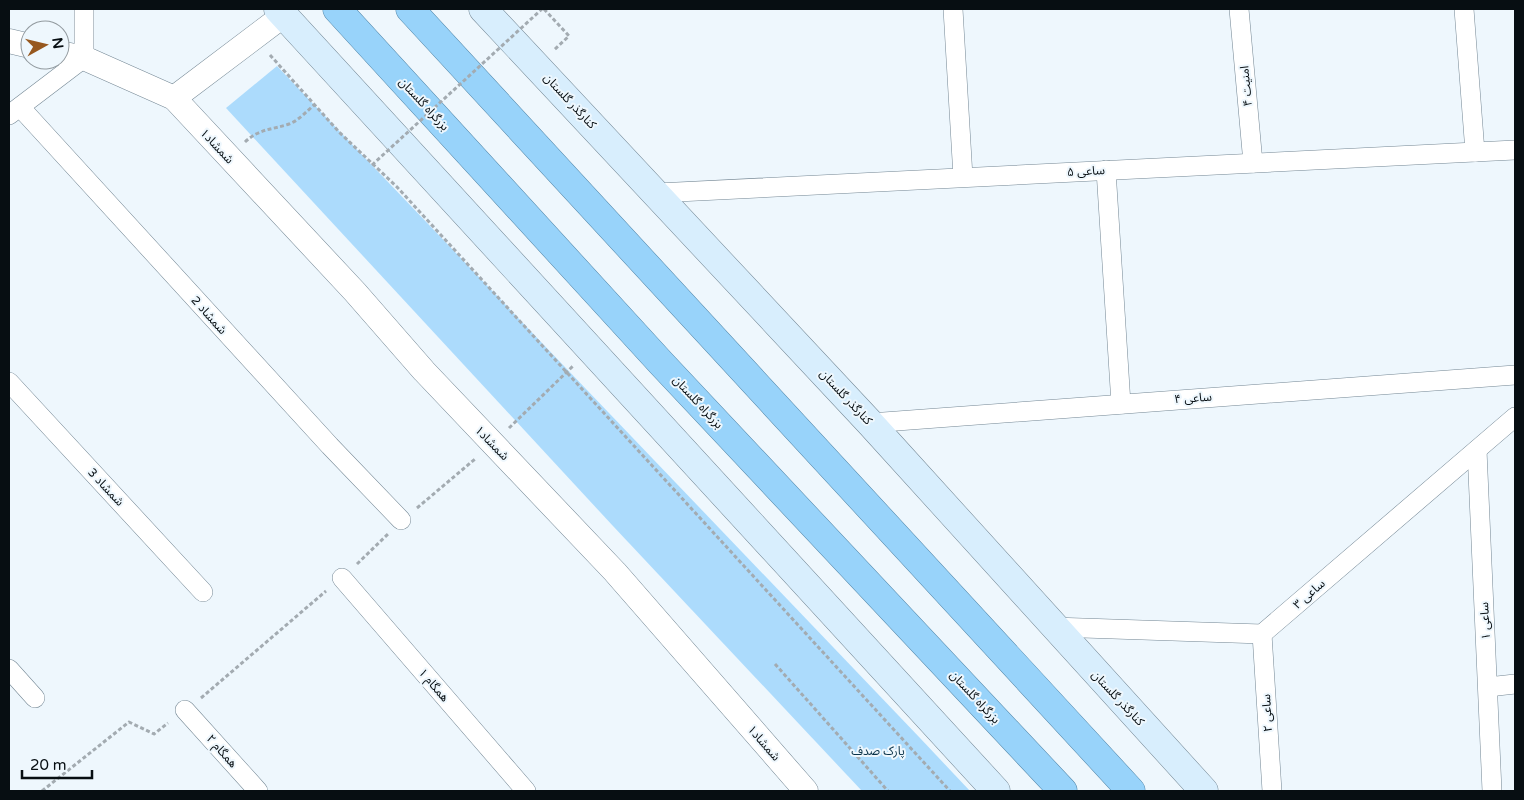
<svg xmlns="http://www.w3.org/2000/svg" width="1524" height="800" font-family="'Varela Round','Noto Sans Arabic',sans-serif">
  <rect width="100%" height="100%" fill="#eef7fd"/>
  <path fill="#acdbfc" d="M277,66L920,738L970,791H862L613,526L226,108Z"/>
  <g fill="none" stroke-linecap="round" stroke-linejoin="round">
    <defs>
      <g id="minor">
        <path d="M953,9L963,177"/>
        <path d="M1239,9L1253,163"/>
        <path d="M1464,9L1475,152"/>
        <path d="M20,107L330,446L401,520"/>
        <path d="M9,115L84,58V9"/>
        <path d="M1106,170L1121,404"/>
        <path d="M657,193L1515,150"/>
        <path d="M9,382L203,592"/>
        <path d="M870,423L1515,375"/>
        <path d="M1477,450L1492,791"/>
        <path d="M342,578L526,791"/>
        <path d="M1053,627L1262,634L1515,417"/>
        <path d="M1262,634L1272,791"/>
        <path d="M9,669L35,698"/>
        <path d="M1488,687L1515,684"/>
        <path d="M185,710L258,791"/>
      </g>
      <g id="tertiary">
        <path d="M9,41L30,46"/>
        <path d="M60,53L84,58L174,98L355,292L424,371L615,572L806,791"/>
        <path d="M174,98L284,15"/>
      </g>
      <g id="secondary">
        <path d="M278,9L996,791"/>
        <path d="M483,9L870,423L1204,791"/>
      </g>
      <g id="trunk">
        <path d="M337,9L661,363L1063,791"/>
        <path d="M410,9L1131,791"/>
      </g>
    </defs>
    <use href="#minor" stroke="#748794" stroke-width="20"/>
    <use href="#tertiary" stroke="#748794" stroke-width="25"/>
    <use href="#secondary" stroke="#748794" stroke-width="29"/>
    <use href="#trunk" stroke="#5487a8" stroke-width="29"/>
    <g stroke="#a3abb1" stroke-width="3" stroke-dasharray="4 2.5" stroke-linecap="butt">
      <path d="M544,9L569,36L554,50"/>
      <path d="M270,55L339,132L397,187L950,791"/>
      <path d="M245,142C260,128 272,130 289,124C298,121 307,111 314,105"/>
      <path d="M509,428L573,366"/>
      <path d="M417,508L475,459"/>
      <path d="M357,564L388,534"/>
      <path d="M775,664L888,791"/>
      <path d="M201,698L326,591"/>
      <path d="M42,791L129,722L154,734L168,723"/>
    </g>
    <use href="#minor" stroke="#fff" stroke-width="19"/>
    <use href="#tertiary" stroke="#fff" stroke-width="24"/>
    <use href="#secondary" stroke="#d8eefd" stroke-width="28"/>
    <use href="#trunk" stroke="#98d3fa" stroke-width="28"/>
    <path stroke="#a3abb1" stroke-width="3" stroke-dasharray="4 2.5" stroke-linecap="butt" d="M372,165L542,9"/>
  </g>
  <g text-anchor="middle" stroke-width="4" stroke-linejoin="round" paint-order="stroke">
    <g font-size="12" fill="#070e12" stroke="#eef7fd">
      <text transform="translate(1246 86) rotate(-95)" y="4">امنیت ۴</text>
      <text transform="translate(570 101) rotate(47)" y="4">کنارگذر گلستان</text>
      <text transform="translate(424 104) rotate(47)" y="4">بزرگراه گلستان</text>
      <text transform="translate(217 146) rotate(47)" y="4">شمشاد۱</text>
      <text transform="translate(1086 171) rotate(-3)" y="4">ساعی ۵</text>
      <text transform="translate(209 315) rotate(48)" y="4">شمشاد 2</text>
      <text transform="translate(846 397) rotate(47)" y="4">کنارگذر گلستان</text>
      <text transform="translate(1193 398) rotate(-4)" y="4">ساعی ۴</text>
      <text transform="translate(698 402) rotate(47)" y="4">بزرگراه گلستان</text>
      <text transform="translate(492 443) rotate(46)" y="4">شمشاد۱</text>
      <text transform="translate(106 487) rotate(47)" y="4">شمشاد 3</text>
      <text transform="translate(1309 594) rotate(-41)" y="4">ساعی ۳</text>
      <text transform="translate(1485 621) rotate(-93)" y="4">ساعی ۱</text>
      <text transform="translate(434 685) rotate(49)" y="4">همگام ۱</text>
      <text transform="translate(975 697) rotate(47)" y="4">بزرگراه گلستان</text>
      <text transform="translate(1118 698) rotate(47)" y="4">کنارگذر گلستان</text>
      <text transform="translate(1267 713) rotate(-93)" y="4">ساعی ۲</text>
      <text transform="translate(764 743) rotate(49)" y="4">شمشاد۱</text>
      <text transform="translate(222 751) rotate(48)" y="4">همگام ۲</text>
    </g>
    <g font-size="12" fill="#083148" stroke="#eef7fd">
      <text x="878" y="755">پارک صدف</text>
    </g>
  </g>
  <rect width="1524" height="800" fill="none" stroke="#070e12" stroke-width="20"/>
  <g transform="translate(45 45) rotate(82)"><circle r="24" fill="#eef7fd" stroke="#929a9f"/>
  <path d="M0-4L9 19L0 12L-9 19Z" fill="#97581f"/>
  <text y="-8" font-size="14" font-weight="bold" text-anchor="middle" fill="#070e12">N</text>
  </g>
  <path d="M22 770v8h70v-8" fill="none" stroke="#070e12" stroke-width="2.5"/>
  <text x="30" y="770" font-size="15" fill="#070e12" stroke="#eef7fd" stroke-width="4" paint-order="stroke">20 m</text>
</svg>
